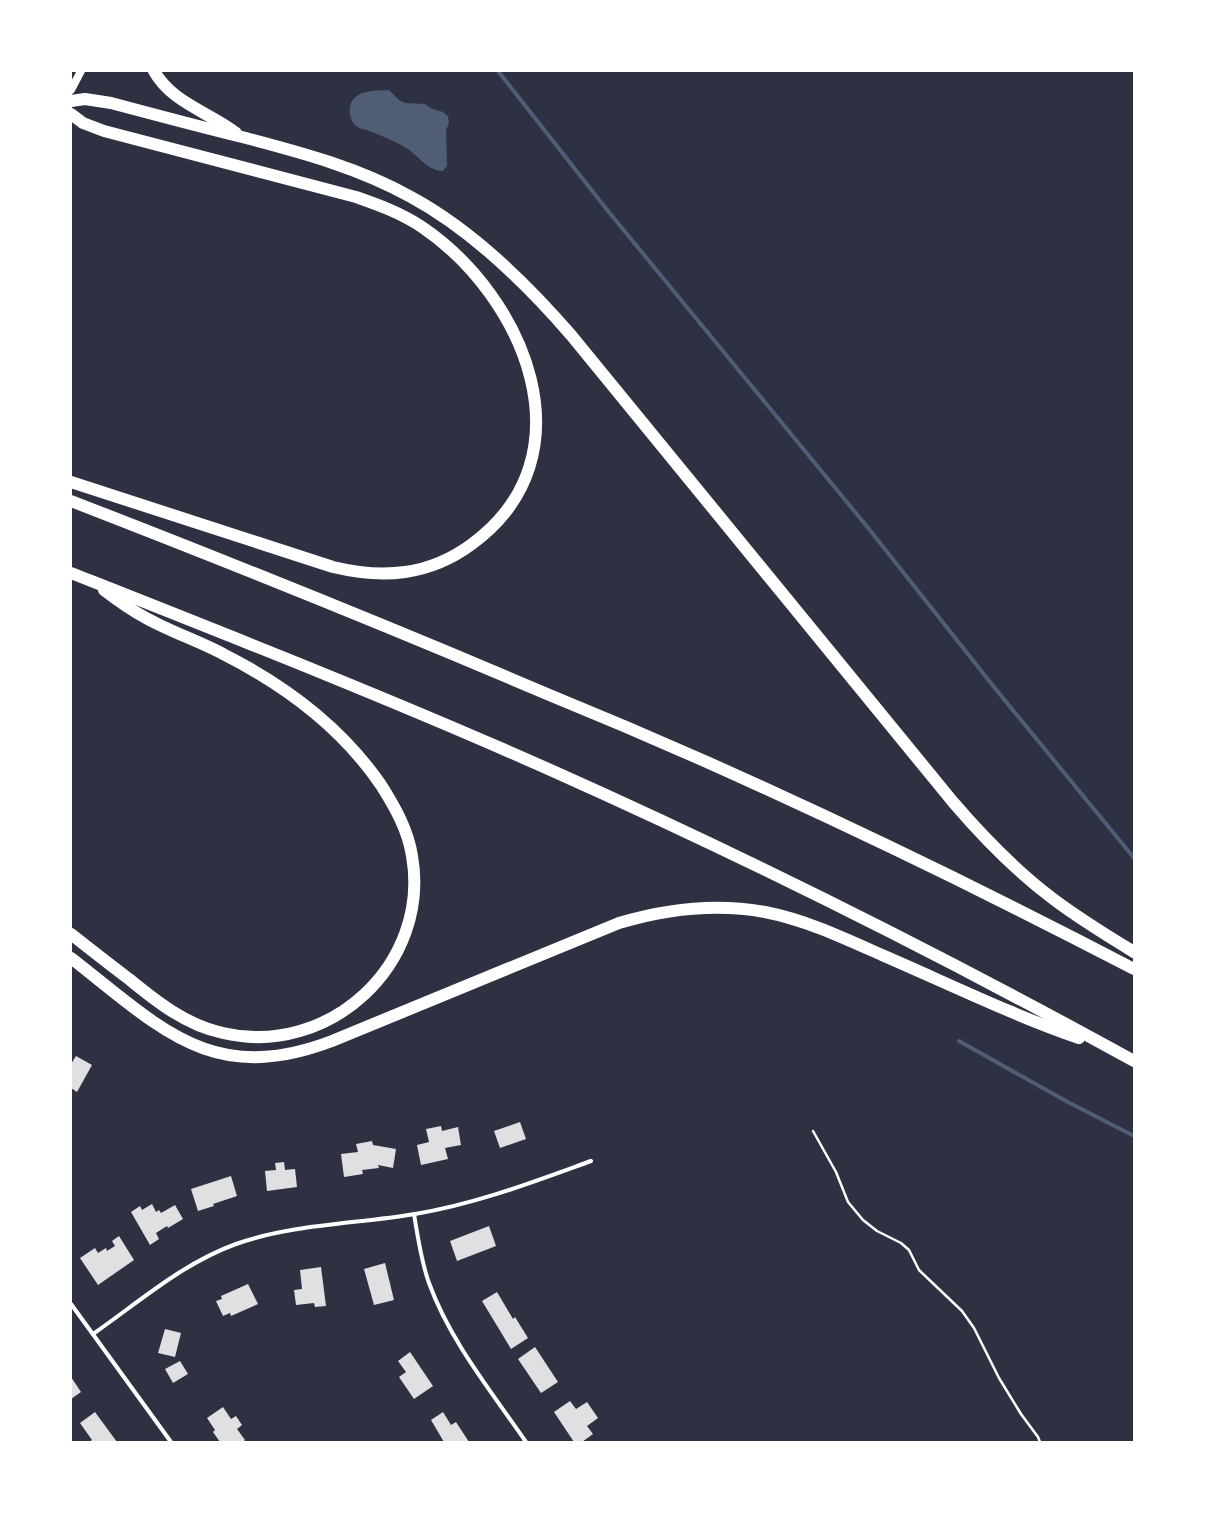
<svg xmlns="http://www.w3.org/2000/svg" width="1205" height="1513" font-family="Karla,sans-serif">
  <rect width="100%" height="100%" fill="#2d3142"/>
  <path fill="#4f5d75" d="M389,90L399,100L405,103L425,104L430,108L443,112L448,116L449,123L446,130L447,166L443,171C426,171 417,153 403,146C392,140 380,135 369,131C364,129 359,129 355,125C350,120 348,109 351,103C358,89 376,91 389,90Z"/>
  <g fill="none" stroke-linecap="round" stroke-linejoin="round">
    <g stroke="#4f5d75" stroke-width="4">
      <path d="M498,71L608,211L869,529L994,687L1134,858"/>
      <path d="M959,1041L1066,1101L1134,1136"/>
    </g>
  </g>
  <g fill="#e0e0e3">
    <path d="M76,1056L92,1065L77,1092L71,1088V1064Z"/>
    <path d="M520,1122L526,1139L500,1148L494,1131Z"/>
    <path d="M441,1126L442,1131L458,1127L461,1145L445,1148L448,1159L421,1165L417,1145L429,1142L426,1129Z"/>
    <path d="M372,1141L373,1145L396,1149L393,1168L378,1165L379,1168L362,1170L363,1174L344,1177L341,1154L358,1152L356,1144Z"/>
    <path d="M284,1162L285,1170L295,1169L297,1187L267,1191L265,1171L276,1170L275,1163Z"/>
    <path d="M231,1176L237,1196L213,1204L214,1206L198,1211L191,1189Z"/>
    <path d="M152,1204L156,1212L159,1210L161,1213L175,1205L183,1219L168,1228L167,1226L156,1233L159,1239L150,1245L131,1212L140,1206L142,1210Z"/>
    <path d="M489,1226L496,1246L457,1261L450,1241Z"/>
    <path d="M119,1236L134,1260L98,1285L80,1258L95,1248L98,1253L106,1248L107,1251L115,1246L112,1241Z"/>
    <path d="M385,1263L394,1300L374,1305L364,1269Z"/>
    <path d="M321,1267L326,1306L315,1307L314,1303L296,1305L294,1290L302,1289L300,1270Z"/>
    <path d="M248,1284L258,1304L231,1316L230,1313L223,1316L216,1301L222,1299L221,1296Z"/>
    <path d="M497,1292L513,1319L515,1317L528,1338L511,1349L482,1301Z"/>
    <path d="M165,1329L181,1333L175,1357L158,1353Z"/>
    <path d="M535,1347L558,1382L541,1393L518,1359Z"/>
    <path d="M410,1352L433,1386L414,1399L399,1377L406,1372L398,1361Z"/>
    <path d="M180,1361L188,1374L173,1383L165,1369Z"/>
    <path d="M71,1377L81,1392L71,1399Z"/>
    <path d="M570,1401L576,1409L587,1402L598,1418L587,1426L593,1434L582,1442H574L554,1412Z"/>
    <path d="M223,1407L231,1419L236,1416L242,1425L237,1429L245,1440L243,1442H220L213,1432L215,1430L207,1418Z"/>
    <path d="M95,1412L117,1442H89L92,1440L80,1423Z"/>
    <path d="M443,1412L451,1425L456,1422L469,1442H444L431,1420Z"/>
  </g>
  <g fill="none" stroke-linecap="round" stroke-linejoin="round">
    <path stroke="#fff" stroke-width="2.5" d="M813,1131L836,1172L848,1202L863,1220L877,1231L901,1243L909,1250L919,1270L962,1311L974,1328L999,1378L1021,1414L1038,1437L1040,1442"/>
    <g stroke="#fff" stroke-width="4">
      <path d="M414,1214C418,1238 421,1261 429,1283C450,1341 491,1391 526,1442"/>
      <path d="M71,1304L171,1442"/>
      <path d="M93,1334C139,1302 183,1263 236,1244C293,1224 356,1224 415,1214C476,1204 533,1182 591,1161"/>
    </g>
    <path stroke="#fff" stroke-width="8" d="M71,90L81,71"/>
    <g stroke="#fff" stroke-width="12">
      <path d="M154,71C172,103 209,112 236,133"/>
      <path d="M71,101L85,99L111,103C156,115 201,127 246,138C303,153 359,168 411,197C472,230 526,283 571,335L953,802C983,837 1015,870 1052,898C1078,918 1106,935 1134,952"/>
      <path d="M71,114L83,123L104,131L356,197C379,205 401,213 422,227C525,297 592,456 472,544C429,576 383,579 333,567L71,482"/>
      <path d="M71,501C231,563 390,627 547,694C601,716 655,739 709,763C852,827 994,896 1134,969"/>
      <path d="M71,573C233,637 396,701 555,772C752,860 945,957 1134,1061"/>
      <path d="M71,934C90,949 109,964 129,979C157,1002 186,1025 223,1033C329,1058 431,964 412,856C408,830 395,807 381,785C342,728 286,686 225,655C199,641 171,632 146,618C131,610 117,600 104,590"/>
      <path d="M71,958C160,1027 211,1087 332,1041L619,923C666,909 716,903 765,912C806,920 844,938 882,955C947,983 1012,1015 1079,1038"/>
    </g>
  </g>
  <rect width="1205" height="1513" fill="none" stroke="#ffffff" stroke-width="144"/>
</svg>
